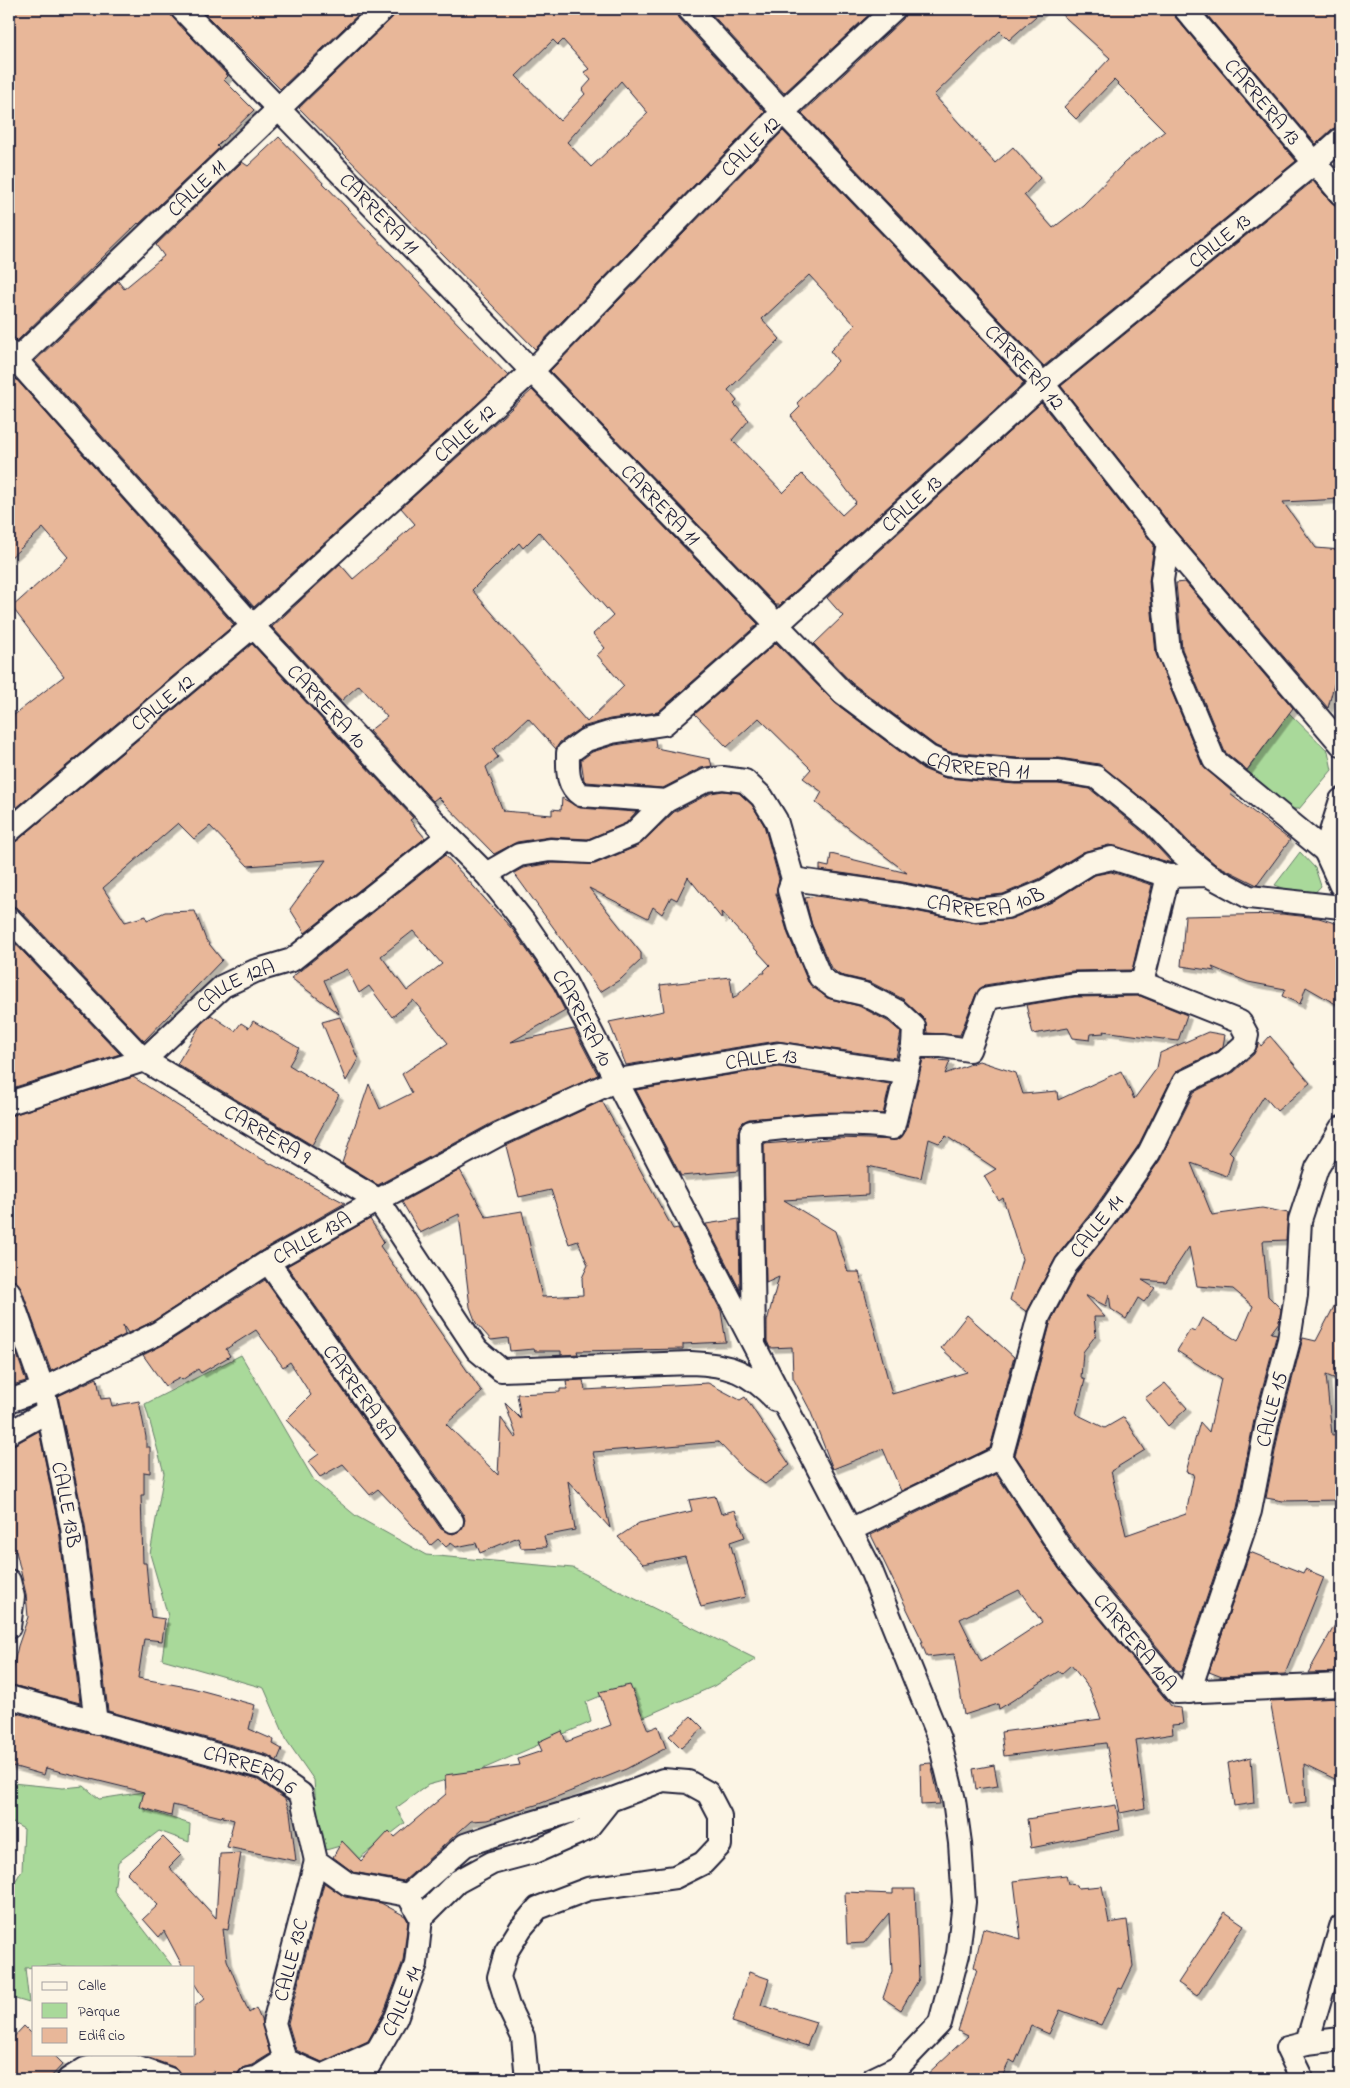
<svg xmlns="http://www.w3.org/2000/svg" width="1350" height="2088" font-family="'Indie Flower',sans-serif">
  <defs>
    <filter id="shadow"><feDropShadow dx="4.5" dy="4.5" stdDeviation="0" flood-color="#0004"/></filter>
  </defs>
  <rect width="100%" height="100%" fill="#fcf5e5"/>
  <filter id="ink" filterUnits="userSpaceOnUse"><feTurbulence type="fractalNoise" baseFrequency=".02" numOctaves="2"/><feDisplacementMap in="SourceGraphic" scale="10" xChannelSelector="R" yChannelSelector="G"/><feConvolveMatrix kernelMatrix="1 2 1 2 8 2 1 2 1" color-interpolation-filters="sRGB"/></filter>
  <g filter="url(#ink)">
    <g fill="#a9d99a" stroke="#667e6a">
      <path d="M1289,713L1328,751L1332,770L1299,809H1291L1244,775Z"/>
      <path d="M1300,852L1315,868L1321,886L1310,898L1275,885Z"/>
      <path d="M241,1355L315,1482L356,1516L426,1555L573,1568L756,1659L714,1686L644,1717L625,1686L586,1702L591,1722L476,1772L428,1785L396,1808L405,1823L357,1860L340,1846L319,1852L314,1780L287,1741L264,1688L162,1659L168,1616L150,1554L164,1473L145,1404Z"/>
      <path d="M9,1780L12,1783L63,1788L84,1786L99,1799L144,1792L141,1808L190,1824L189,1842L159,1831L118,1862L114,1891L173,1967H64L60,1965L25,1968L29,2003L9,1997V1892L22,1870L24,1829L9,1821Z"/>
    </g>
    <g fill="#e8b799" stroke="#22223b" fill-rule="evenodd" filter="url(#shadow)">
      <path d="M9,9H169L173,18L228,76L224,80L254,110L217,146L219,148L139,224L138,223L17,341L9,332Z"/>
      <path d="M200,9H364L280,89Z"/>
      <path d="M396,9H676L679,18L765,112L535,349L299,108L392,18ZM553,40L558,45L563,40L589,69L584,72L591,80L582,90L585,94L560,121L516,76ZM621,81L648,113L591,167L567,142Z"/>
      <path d="M707,9H875L784,93Z"/>
      <path d="M907,9H1044L1009,40L1000,31L934,95L995,163L1013,147L1040,178L1024,195L1053,228L1083,205L1125,162L1165,131L1114,80L1076,119L1064,107L1110,58L1056,9H1172L1175,17L1296,161L1044,366L802,113L903,19Z"/>
      <path d="M1202,9H1341V126L1332,129L1316,144Z"/>
      <path d="M783,131L1024,383L780,605H776L550,371ZM809,275L855,325L830,351L838,361L797,403L800,407L791,416L856,502L842,515L802,474L783,493L732,440L749,420L734,404L737,401L728,390L780,339L762,319Z"/>
      <path d="M279,137L508,376L254,607L35,361L118,281L124,289L164,256L156,245L242,162L248,166Z"/>
      <path d="M1313,181L1331,202L1341,207V499L1283,502L1316,548L1341,550V658L1328,708L1178,534L1061,386Z"/>
      <path d="M16,379L234,625L9,814V719L64,676L12,607L68,557L43,528L9,559V386Z"/>
      <path d="M532,390L758,624L658,712L610,719L582,727L560,742L556,749L528,718L493,750L498,757L486,767L503,811L552,815V809L561,810L562,798L580,808L636,812L626,823L588,839L550,837L517,842L494,854L438,797L433,801L369,731L387,717L359,685L341,701L272,627L340,564L353,579L399,540L398,539L415,524L401,508ZM539,532L613,616L593,634L605,648L597,655L624,686L587,722L472,590L519,543L523,548Z"/>
      <path d="M1041,403L1154,545L1149,581L1156,654L1202,765L1232,792L1230,794L1290,840L1257,885L1215,864L1189,842L1162,814L1099,764L1059,758H1017L950,752L936,746L852,683L814,644L843,616L827,598Z"/>
      <path d="M1185,582L1293,708L1247,770L1225,752L1182,649L1176,583Z"/>
      <path d="M776,643L835,703L923,769L946,778L1015,784H1058L1090,789L1145,834L1172,863L1109,845L1083,852L1039,879L1003,894L976,897L903,882L820,870V865L829,867L831,854L907,873L816,803L822,792L803,778L811,769L759,718L727,747L695,714Z"/>
      <path d="M252,644L413,818L410,820L425,838L305,933L290,909L326,860L248,866L210,826L194,839L178,823L103,888L125,922L146,916L147,920L165,912L195,911L206,940L222,960L144,1041L19,909L9,905V844L17,841Z"/>
      <path d="M655,739L656,748L710,759L712,766L701,768L663,788L586,782L584,780L581,760L592,752L615,745Z"/>
      <path d="M723,791L739,793L752,805L764,825L779,879L776,894L788,934L808,982L827,998L859,1006L889,1022L901,1032L896,1058L777,1041L626,1065L609,1022L664,1011L660,985L730,977L733,999L762,973H765L764,971L770,965L721,912L722,919L688,877L677,900L671,897L662,914L653,907L648,918L589,888L641,953V960L621,979L600,992L514,873L523,868L551,863L595,864L638,846L674,812L711,793Z"/>
      <path d="M445,855L513,930L554,989L565,1011L511,1042L574,1029L598,1075L492,1123L378,1185L342,1163L369,1084L380,1109L412,1093L402,1074L448,1043L413,1000L392,1017L369,986L359,993L347,969L324,980L339,1014L291,978ZM413,931L442,964L407,991L381,956Z"/>
      <path d="M1111,872L1152,885L1132,970L1072,971L985,985L976,994L960,1035L927,1033L926,1022L923,1018L903,999L870,982L840,975L831,968L812,925L805,898L816,896L899,908L976,923L1011,919L1052,902L1095,875Z"/>
      <path d="M1282,914L1319,918L1341,925V1007L1306,987L1300,1004L1282,996L1285,989L1248,982L1212,967L1215,971L1181,966L1185,916Z"/>
      <path d="M9,937L120,1054L9,1089Z"/>
      <path d="M1140,996L1187,1015L1178,1041L1103,1031L1104,1033L1091,1034L1090,1040L1073,1038L1068,1028L1033,1034L1026,1005L1075,997Z"/>
      <path d="M211,1015L235,1031L241,1023L249,1028L253,1021L299,1048L289,1065L339,1095L312,1145L177,1064L201,1024Z"/>
      <path d="M340,1017L358,1059L346,1081L322,1022Z"/>
      <path d="M1208,1032L1225,1035L1223,1046L1218,1051L1178,1070L1173,1076L1138,1146L1093,1210L1056,1257L1027,1312L1010,1300L1022,1259L1003,1198L999,1201L984,1176L996,1169L946,1136L939,1143L929,1139L921,1178L868,1166V1195L784,1200L835,1231L848,1272H859L892,1394L967,1372L941,1348L967,1315L1014,1357L990,1448L901,1491L883,1449L833,1469L810,1410L793,1378L792,1347L770,1348L767,1341V1321L779,1277L766,1283L764,1144L839,1138L898,1140L906,1131L923,1059L950,1061L945,1074L979,1061L1016,1073L1023,1094L1057,1091L1058,1100L1121,1071L1134,1099L1157,1068L1160,1053Z"/>
      <path d="M1270,1036L1310,1083L1277,1111L1264,1096L1229,1152L1233,1156L1227,1176L1191,1163L1212,1215L1262,1208L1288,1213L1286,1240L1263,1241L1268,1296L1281,1309L1279,1322L1271,1333L1277,1334L1276,1337L1254,1420L1237,1508L1182,1671L1178,1672L1080,1553L1015,1455L1051,1321L1077,1272L1115,1225L1160,1160L1194,1092L1234,1072L1254,1054L1259,1043L1261,1046ZM1189,1247L1197,1286L1233,1289L1253,1306L1238,1341L1202,1318L1195,1332L1190,1330L1177,1351L1221,1379L1209,1432L1200,1422L1186,1472L1194,1474L1186,1514L1126,1535L1111,1471L1145,1450L1124,1417L1105,1428L1076,1414L1085,1380L1081,1378L1083,1352L1096,1335L1094,1317H1105L1085,1295L1106,1306L1109,1294L1111,1309L1126,1319L1138,1298L1144,1302L1155,1288L1142,1280L1166,1282Z"/>
      <path d="M779,1067L890,1084L883,1114L821,1112L749,1119L743,1122L738,1132V1171L681,1176L636,1090Z"/>
      <path d="M133,1077L256,1156L345,1203L261,1251L152,1322L128,1333L123,1325L125,1335L51,1371L21,1288L17,1282L9,1279V1116Z"/>
      <path d="M602,1101L673,1229L678,1228L721,1311L726,1342L683,1344V1349L577,1351L578,1354L561,1355V1351H535L534,1349L510,1351L508,1338L491,1340L476,1323L470,1307L459,1214L420,1233L402,1202L460,1170L486,1217L522,1211L542,1297L583,1295L582,1278L588,1265L578,1241L569,1244L551,1190L519,1197L506,1146Z"/>
      <path d="M370,1219L384,1242L380,1246L482,1392L446,1424L498,1475L501,1418L515,1438L517,1437L505,1403L521,1419L517,1394L560,1392V1389H567L566,1381L583,1380L585,1390L708,1383L740,1400L745,1397L790,1465L765,1484L745,1470L718,1442L593,1452L610,1528L568,1481L575,1530L544,1536L547,1547L521,1548L518,1537L480,1553L476,1543L456,1547L451,1543L446,1547L438,1539L431,1545L378,1489L370,1495L343,1464L320,1477L308,1462L319,1454L286,1420L311,1395L290,1362L283,1367L256,1330L226,1349L230,1356L201,1373L198,1369L182,1380L180,1378L165,1386L143,1355L165,1344L265,1280L441,1529L453,1534L460,1531L465,1520L463,1513L287,1266Z"/>
      <path d="M739,1219L740,1290L706,1224Z"/>
      <path d="M1341,1293V1381L1326,1375L1332,1435L1341,1434V1500L1283,1501L1266,1498L1280,1426L1303,1338L1316,1341Z"/>
      <path d="M9,1331L26,1381L9,1386Z"/>
      <path d="M97,1378L101,1399L110,1398L112,1406L139,1401L146,1437V1447H150V1473L144,1472V1495H141L143,1563H146L151,1617L165,1619L162,1641L144,1639L138,1678L192,1688L255,1705L249,1729L274,1740L273,1744L282,1749L277,1761L268,1755L108,1711L85,1525L58,1396Z"/>
      <path d="M1165,1383L1187,1408L1168,1426L1145,1398Z"/>
      <path d="M39,1431L59,1529L80,1703L9,1684L18,1646L28,1617L26,1594L16,1551L11,1552L9,1538L10,1447Z"/>
      <path d="M996,1474L1059,1569L1172,1707L1181,1708L1183,1724L1172,1725L1173,1734L1136,1740L1145,1808L1120,1813L1106,1743L1004,1756L1001,1732L1101,1719L1089,1688L1071,1665L1061,1674L1059,1671L999,1709L998,1704L964,1715L954,1654L927,1657L921,1642H923L871,1535ZM1019,1590L1042,1622L981,1662L960,1619Z"/>
      <path d="M715,1496L721,1514L735,1510L745,1537L730,1542L745,1597L701,1607L685,1556L643,1564L618,1537L639,1523L692,1511L689,1500Z"/>
      <path d="M1250,1552L1303,1573L1305,1569L1324,1577L1285,1674L1222,1677L1209,1672Z"/>
      <path d="M1341,1614V1672L1308,1673Z"/>
      <path d="M630,1685L648,1730L658,1726L666,1748L626,1769L539,1804L487,1820L471,1821L404,1881L353,1872L333,1857L342,1841L361,1861L389,1831L395,1837L446,1794L445,1775L520,1765L518,1759L542,1751L538,1742L562,1731L566,1742L611,1725L599,1692Z"/>
      <path d="M1341,1698V1782L1304,1764L1306,1802L1289,1804L1270,1701Z"/>
      <path d="M9,1711L258,1780L285,1799L290,1812L296,1861L227,1847L234,1820L223,1817V1815L221,1817L173,1805L171,1816L140,1807L144,1792L46,1768L44,1775L9,1765Z"/>
      <path d="M691,1716L703,1728L681,1748L669,1736Z"/>
      <path d="M1251,1757L1254,1803L1234,1806L1228,1763Z"/>
      <path d="M931,1763L940,1804L921,1805L920,1764Z"/>
      <path d="M994,1765L998,1786L976,1789L973,1769Z"/>
      <path d="M1116,1805L1120,1830L1031,1848L1027,1819Z"/>
      <path d="M163,1837L181,1855L169,1867L216,1918L220,1854L241,1853L228,1930L223,1929L227,1960L249,2013L256,2008L261,2020L270,2054L252,2065L242,2068L236,2076L220,2079L213,2071L202,2079L182,2077L174,2067L138,2054H194V2007L204,1999L194,1983V1967H183L164,1931L159,1937L143,1919L158,1905L127,1873Z"/>
      <path d="M1066,1875L1068,1884L1077,1885L1078,1888L1102,1886L1109,1923L1127,1920L1133,1966L1122,1989L1119,1988L1101,2025L1060,2010L1049,2034L1031,2026L1015,2063L1010,2060L1001,2079L990,2077L988,2079H922L968,2036L958,2031L977,1969L974,1967L983,1928L1021,1939L1014,1881Z"/>
      <path d="M324,1883L345,1897L381,1903L405,1916L408,1921L403,1961L384,2012L368,2041L322,2062L296,2050L288,2023Z"/>
      <path d="M893,1889H915L919,1979L901,2010L883,1998L892,1971L889,1913L864,1943L847,1944L845,1892L893,1894Z"/>
      <path d="M1225,1912L1244,1925L1197,1996L1178,1983Z"/>
      <path d="M749,1972L769,1979L761,2005L816,2022L807,2046L732,2022Z"/>
      <path d="M24,2026L34,2036V2054H53L63,2064L49,2079H9V2042Z"/>
    </g>
    <g fill="none" stroke-linecap="round" stroke-linejoin="round">
      <defs>
        <g id="minor">
          <path id="s1" d="M182,9L843,693L929,757L947,765L1016,771H1059L1096,777L1154,824L1180,852L1208,875"/>
          <path id="s2" d="M689,9L783,112L1043,384L1168,542L1341,744"/>
          <path id="s3" d="M1185,9L1341,194"/>
          <path id="s4" d="M9,352L253,626L448,836L486,874L524,922L565,982L870,1568L939,1739L954,1800L960,1843L964,1902L958,1954L940,2023L898,2067L873,2079"/>
          <path id="s5" d="M9,367L383,9"/>
          <path d="M1168,542L1162,580L1169,652L1214,760L1325,851"/>
          <path d="M1341,800L1325,851L1341,886"/>
          <path id="s6" d="M666,801L581,795C566,785 568,769 568,753L586,740L612,732L664,724L777,625L1043,384L1314,163L1341,139"/>
          <path id="s7" d="M9,831L253,626L532,371L783,112L894,9"/>
          <path d="M486,874L519,855L550,850L590,852L633,834L666,801L707,780L723,778L745,781L762,797L776,820L793,879L789,890L800,929L820,977L834,987L864,994L897,1011L914,1027L913,1046L893,1128C845,1121 798,1126 751,1132L754,1340"/>
          <path id="s8" d="M793,879L901,895L975,910L1006,907L1045,891L1090,863L1112,858L1168,876L1208,875L1249,897L1341,907"/>
          <path id="s9" d="M9,918L144,1060L378,1200L477,1350L501,1370L691,1363C729,1364 749,1372 776,1400"/>
          <path d="M1142,983L1168,876"/>
          <path d="M913,1046H942L969,1050L988,998L1074,984L1142,983L1240,1022L1247,1035L1245,1044L1225,1062L1184,1082L1149,1153L1104,1218L1066,1265L1039,1316L1001,1457"/>
          <path id="s10" d="M9,1103L144,1060L223,986L255,971L292,960L448,836"/>
          <path id="s11" d="M268,1262L452,1521"/>
          <path id="s12" d="M9,1292L43,1389L48,1411L72,1527L96,1723"/>
          <path id="s13" d="M9,1401L43,1389L158,1333L268,1262L378,1200L498,1135L617,1080L779,1054L905,1073"/>
          <path d="M9,1433L48,1411"/>
          <path id="s14" d="M1001,1457L1069,1561L1177,1692L1341,1685"/>
          <path d="M850,1530L1001,1457"/>
          <path d="M9,1581L13,1597L9,1627"/>
          <path id="s15" d="M1189,1692L1250,1511L1267,1423L1289,1340L1296,1295L1300,1220L1317,1168L1341,1128"/>
          <path id="s16" d="M9,1697L264,1768L301,1794L316,1861L348,1884L408,1895L421,1918"/>
          <path d="M408,1895L465,1845L518,1827L610,1800"/>
          <path d="M421,1918L457,1882L492,1863L537,1851L587,1829L610,1800L663,1780L688,1782L708,1793L720,1816V1845L703,1863L675,1877L588,1889L538,1908L521,1928L506,1952L499,1977L508,2006L523,2037L527,2079"/>
          <path d="M1307,2043L1341,2039"/>
          <path id="s17" d="M285,2060L274,2023L316,1861"/>
          <path d="M285,2060L329,2079"/>
          <path d="M322,2076L375,2052"/>
          <path d="M69,2079L85,2069L115,2060L169,2079"/>
          <path d="M249,2079L257,2078L285,2060"/>
          <path id="s18" d="M361,2079L396,2018L416,1964L421,1918"/>
          <path d="M1302,2079L1287,2048L1307,2043L1341,1927"/>
        </g>
      </defs>
      <use href="#minor" stroke="#22223b" stroke-width="26"/>
      <use href="#minor" stroke="#fcf5e5" stroke-width="22"/>
    </g>
  </g>
  <g text-anchor="middle" stroke-width="4" stroke-linejoin="round" paint-order="stroke">
    <g font-size="21" fill="#22223b" stroke="#fcf5e5">
      <text dy="7" stroke="none"><textPath href="#s3" startOffset="121">CARRERA 13</textPath></text>
      <text dy="7" stroke="none"><textPath href="#s7" startOffset="1010">CALLE 12</textPath></text>
      <text dy="7" stroke="none"><textPath href="#s5" startOffset="259">CALLE 11</textPath></text>
      <text dy="7" stroke="none"><textPath href="#s1" startOffset="284">CARRERA 11</textPath></text>
      <text dy="7" stroke="none"><textPath href="#s6" startOffset="970">CALLE 13</textPath></text>
      <text dy="7" stroke="none"><textPath href="#s2" startOffset="491">CARRERA 12</textPath></text>
      <text dy="7" stroke="none"><textPath href="#s7" startOffset="605">CALLE 12</textPath></text>
      <text dy="7" stroke="none"><textPath href="#s6" startOffset="565">CALLE 13</textPath></text>
      <text dy="7" stroke="none"><textPath href="#s1" startOffset="689">CARRERA 11</textPath></text>
      <text dy="7" stroke="none"><textPath href="#s7" startOffset="200">CALLE 12</textPath></text>
      <text dy="7" stroke="none"><textPath href="#s4" startOffset="476">CARRERA 10</textPath></text>
      <text dy="7" stroke="none"><textPath href="#s1" startOffset="1109">CARRERA 11</textPath></text>
      <text dy="7" stroke="none"><textPath href="#s8" startOffset="196">CARRERA 10B</textPath></text>
      <text dy="7" stroke="none"><textPath href="#s10" startOffset="261">CALLE 12A</textPath></text>
      <text dy="7" stroke="none"><textPath href="#s4" startOffset="881">CARRERA 10</textPath></text>
      <text dy="7" stroke="none"><textPath href="#s13" startOffset="835">CALLE 13</textPath></text>
      <text dy="7" stroke="none"><textPath href="#s9" startOffset="340">CARRERA 9</textPath></text>
      <text transform="translate(1096 1226) rotate(-52)" y="7">CALLE 14</text>
      <text dy="7" stroke="none"><textPath href="#s13" startOffset="345">CALLE 13A</textPath></text>
      <text dy="7" stroke="none"><textPath href="#s11" startOffset="159">CARRERA 8A</textPath></text>
      <text dy="7" stroke="none"><textPath href="#s15" startOffset="295">CALLE 15</textPath></text>
      <text dy="7" stroke="none"><textPath href="#s12" startOffset="221">CALLE 13B</textPath></text>
      <text dy="7" stroke="none"><textPath href="#s14" startOffset="229">CARRERA 10A</textPath></text>
      <text dy="7" stroke="none"><textPath href="#s16" startOffset="252">CARRERA 6</textPath></text>
      <text dy="7" stroke="none"><textPath href="#s17" startOffset="104">CALLE 13C</textPath></text>
      <text dy="7" stroke="none"><textPath href="#s18" startOffset="88">CALLE 14</textPath></text>
    </g>
  </g>
  <rect width="1350" height="2088" fill="none" stroke="#fcf5e5" stroke-width="30"/>
  <rect x="15" y="15" width="1320" height="2058" fill="none" stroke="#22223b" stroke-width="2" filter="url(#ink)"/>
  <rect x="32" y="1966" width="162" height="90" fill="#fcf5e5" stroke="#a5a1a1"/>
  <rect x="42" y="1982" width="25" height="8" fill="#fcf5e5" stroke="#a5a1a1"/>
  <text x="78" y="1990" font-size="15" fill="#22223b">Calle</text>
  <rect x="42" y="2003" width="25" height="15" fill="#a9d99a" stroke="#a5a1a1"/>
  <text x="78" y="2016" font-size="15" fill="#22223b">Parque</text>
  <rect x="42" y="2028" width="25" height="15" fill="#e8b799" stroke="#a5a1a1"/>
  <text x="78" y="2040" font-size="15" fill="#22223b">Edificio</text>
</svg>
